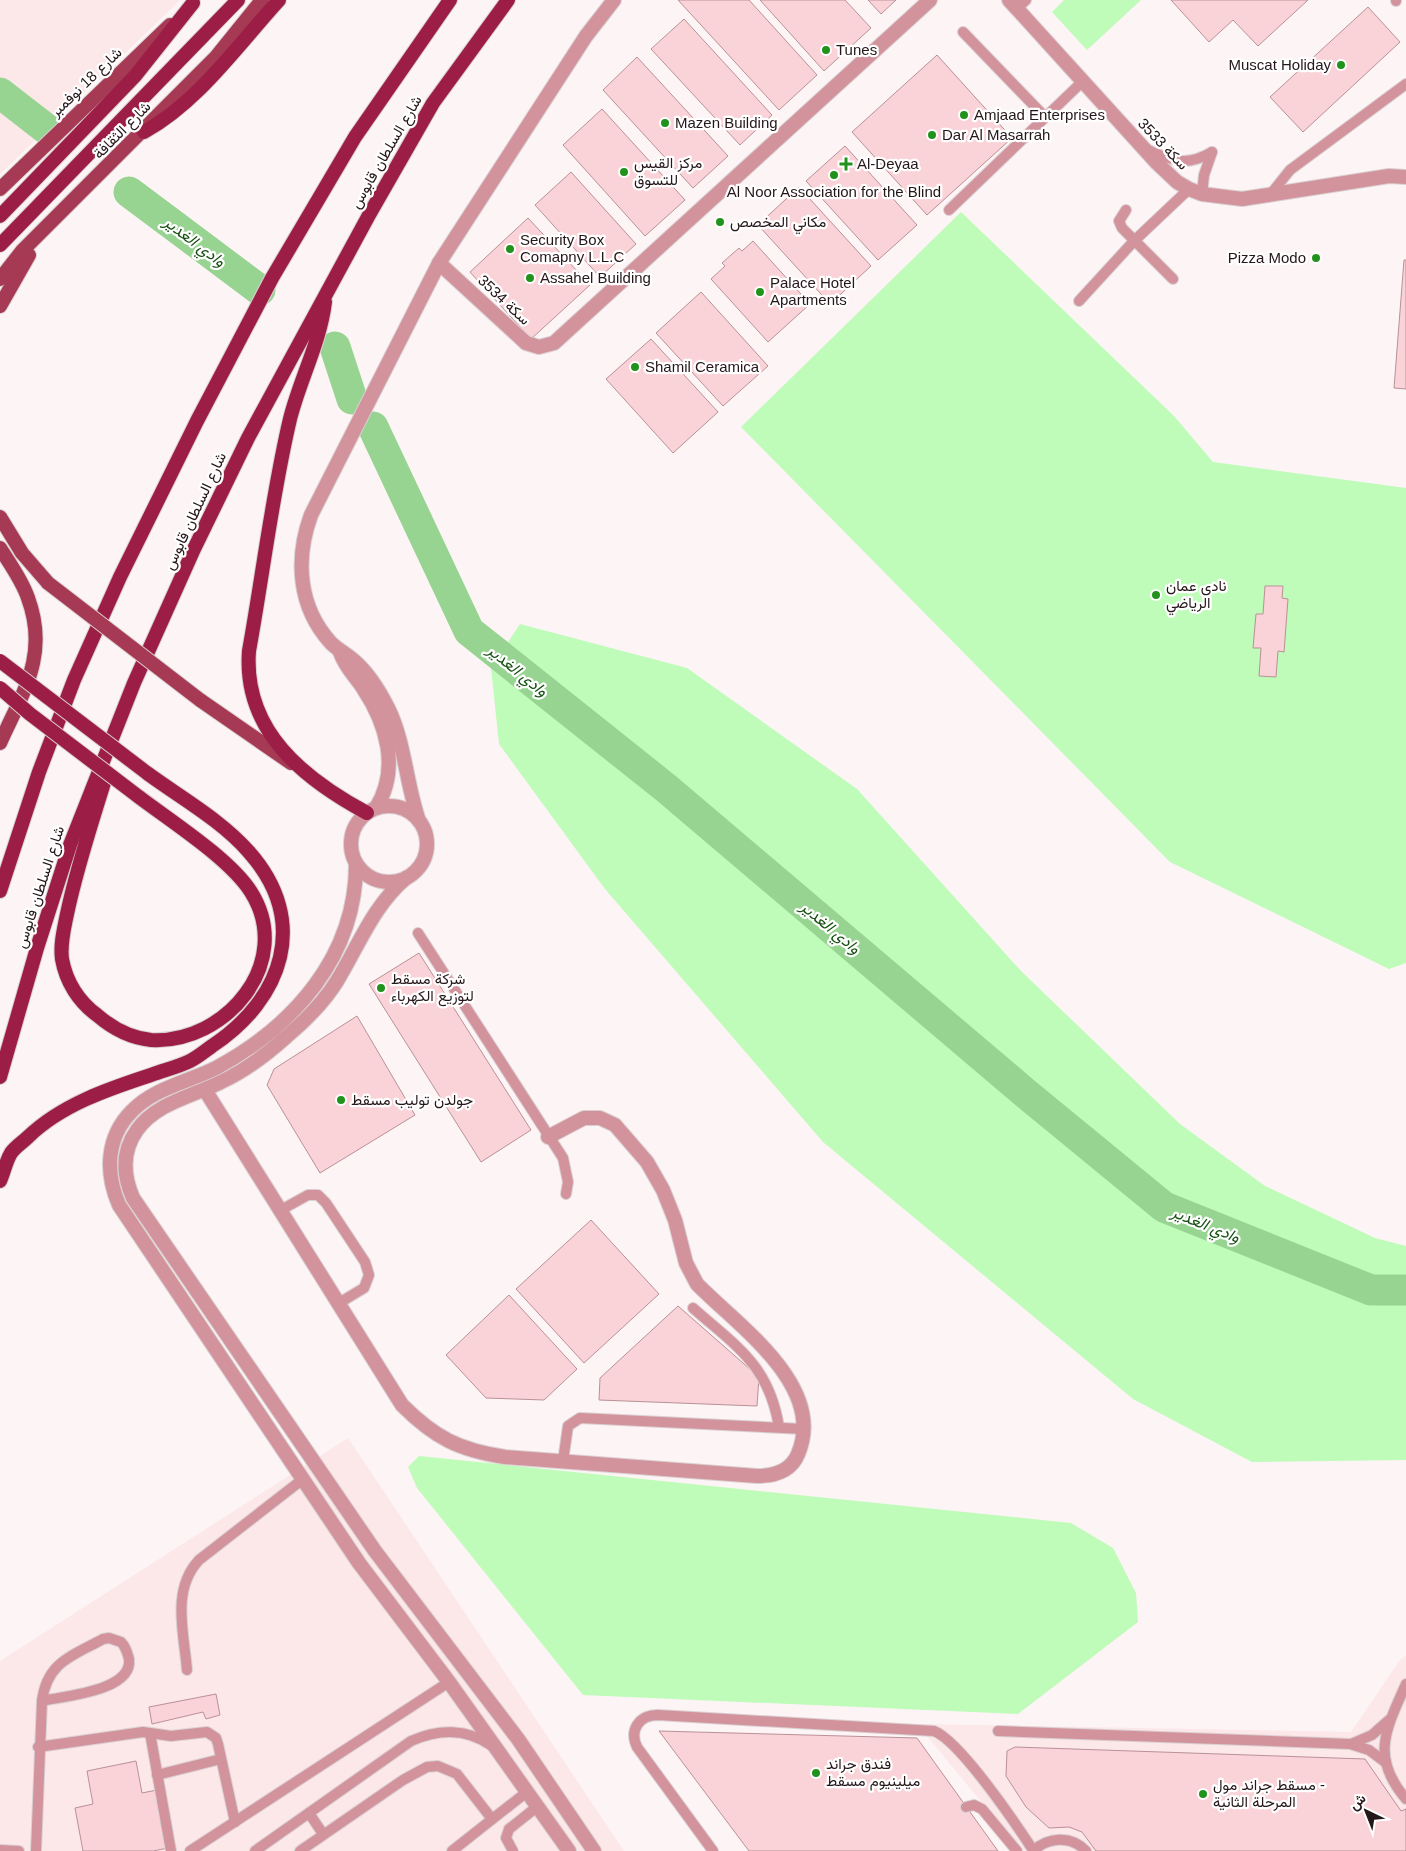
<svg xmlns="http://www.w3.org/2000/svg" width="1406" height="1851" font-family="Arial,Vazirmatn,sans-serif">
  <rect width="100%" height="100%" fill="#fdf4f5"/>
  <g fill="#fce7e9">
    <path d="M0,0H180L0,174Z"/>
    <path d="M348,1438L624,1851H0V1661Z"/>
    <path d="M1406,1656V1851H1022L917,1724L1351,1732L1400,1660Z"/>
  </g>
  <g fill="#bffbb9">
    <path d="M1064,0H1141L1087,50L1052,12Z"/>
    <path d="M961,212L1174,416L1213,462L1406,488V963L1389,969L1170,862L741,427Z"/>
    <path d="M520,624L687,668L857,789L1021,971L1180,1124L1265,1186L1375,1238L1406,1246V1460L1252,1462L1133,1399L823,1142L605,889L499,744L491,668Z"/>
    <path d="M419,1456L1071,1523L1113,1548L1136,1593L1138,1622L1018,1714L583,1695L417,1488L408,1467Z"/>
  </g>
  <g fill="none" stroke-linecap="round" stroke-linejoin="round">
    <g stroke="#97d391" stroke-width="31">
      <path d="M0,93L49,131"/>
      <path d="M129,192L260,290"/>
      <path d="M335,347L352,399"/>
      <path d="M373,427L469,631L666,788L1024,1092L1164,1207L1371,1290H1406"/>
    </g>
  </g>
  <g fill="#fad3d8" stroke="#b99196">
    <path d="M678,0H749L817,75L779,110Z"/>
    <path d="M760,0H845L871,28L824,71Z"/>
    <path d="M868,0H896L881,14Z"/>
    <path d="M1171,0H1308L1258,46L1233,20L1209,42Z"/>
    <path d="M1368,7L1400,42L1303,132L1270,97Z"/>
    <path d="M684,19L772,115L740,145L651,49Z"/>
    <path d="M937,55L1012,138L927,215L852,132Z"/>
    <path d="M637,57L728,156L693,188L603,90Z"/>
    <path d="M602,109L685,200L645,236L563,145Z"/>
    <path d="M845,146L917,225L878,260L806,181Z"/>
    <path d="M571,172L636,244L600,277L535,205Z"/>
    <path d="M799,187L871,266L830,304L758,225Z"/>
    <path d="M528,218L590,285L531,339L470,272Z"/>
    <path d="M753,241L810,304L768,342L711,279L725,266L722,263L739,248L742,251Z"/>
    <path d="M1404,260H1406V389L1394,388Z"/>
    <path d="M701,292L768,366L723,406L656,333Z"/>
    <path d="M651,339L718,412L673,453L606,379Z"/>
    <path d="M1265,586H1283L1282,598L1288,599L1284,652L1278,651L1276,677L1259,676L1261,648H1253L1256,614H1263Z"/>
    <path d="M419,953L531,1130L481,1162L369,984Z"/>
    <path d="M357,1016L415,1115L320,1173L267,1085L274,1069Z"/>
    <path d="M591,1220L659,1294L584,1363L516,1289Z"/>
    <path d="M509,1295L577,1369L544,1400L486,1398L446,1355Z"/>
    <path d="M678,1306L759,1377L757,1406L599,1400L600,1378Z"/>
    <path d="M216,1694L220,1715L206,1719L203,1712L152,1724L149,1707Z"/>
    <path d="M659,1731L917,1738L998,1851H749Z"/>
    <path d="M1015,1747L1365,1759L1401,1811L1406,1809V1851H1096L1082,1832L1069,1827L1049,1828L1026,1807L1006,1776L1007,1751Z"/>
    <path d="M136,1761L142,1793L157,1790L168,1848L153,1851H83L75,1808L93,1804L87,1771Z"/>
  </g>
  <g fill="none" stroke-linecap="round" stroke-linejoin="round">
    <defs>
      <g id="service">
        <path d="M1396,0V1"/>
        <path d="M1016,9L1026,0"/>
        <path d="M963,32L1045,117"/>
        <path d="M1148,150C1173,161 1187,167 1212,152"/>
        <path d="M1202,194L1204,175L1212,152"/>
        <path d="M1270,195L1290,170L1406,84"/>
        <path d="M949,210L1083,81"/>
        <path d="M1126,210L1119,221L1122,228L1173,279"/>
        <path d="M1079,301L1134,241L1189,189"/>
        <path d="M418,933L563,1158L568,1182L566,1194"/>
        <path d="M281,1210L308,1195H318L326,1203L365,1262L369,1275L364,1288L339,1303"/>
        <path d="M693,1308C737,1347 769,1365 779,1427"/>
        <path d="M563,1461L568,1426L580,1418L804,1429"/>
        <path d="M109,1638L121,1642C126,1647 127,1652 129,1659C133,1691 64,1696 42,1701C47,1662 72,1656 103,1639Z"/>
        <path d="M187,1670C184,1633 171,1590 199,1560L303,1479"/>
        <path d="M1406,1684C1386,1729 1370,1757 1406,1799"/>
        <path d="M998,1731L1350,1744L1369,1750L1385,1762"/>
        <path d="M150,1733L171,1851"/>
        <path d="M1351,1744L1372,1735L1389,1720"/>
        <path d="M38,1747L143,1732L171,1736L207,1732L216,1738L218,1744L235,1822"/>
        <path d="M157,1775L221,1759"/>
        <path d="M966,1807L974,1805L982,1809L1017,1851"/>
        <path d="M309,1813L323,1834"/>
        <path d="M0,1850L19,1851"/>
        <path d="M36,1851L42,1701"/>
        <path d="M190,1851L449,1682"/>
        <path d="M255,1851L411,1741C438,1729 467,1728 492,1746"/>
        <path d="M300,1851L403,1780L427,1767L438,1766L457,1774L492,1819"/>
        <path d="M452,1851L528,1791"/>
        <path d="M513,1851L506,1838L509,1829L538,1806"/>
        <path d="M713,1851L637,1747C629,1730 639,1715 658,1715L934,1731C960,1741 1016,1824 1033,1850"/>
        <path d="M1033,1851C1048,1837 1071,1835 1086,1851"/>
      </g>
      <g id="minor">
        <path d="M439,263L526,343L539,347L554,343L930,0"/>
        <path d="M205,1090L402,1405C435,1438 459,1450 505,1457L757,1476C774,1476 791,1471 798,1454C827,1386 738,1326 697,1284L686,1263L675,1220L663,1190L647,1162L615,1125L600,1118H584L548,1137"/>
      </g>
      <g id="tertiary">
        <path d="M1009,0L1157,163L1177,182L1189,189L1202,194L1242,199L1389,176L1406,177"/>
        <path d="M340,652C345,667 355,676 363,688C387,724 400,769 376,808"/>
        <circle cx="389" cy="844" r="38"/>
        <path d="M419,821C406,784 405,742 388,708C379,690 367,671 352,659C345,653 338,650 331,643C298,607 295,559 311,515L439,263L586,36L614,0"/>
        <path d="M356,864C356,956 294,1026 216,1068C188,1082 154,1088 132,1111C106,1137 105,1173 119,1205L359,1563L449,1682L569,1851"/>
        <path d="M406,878C373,906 359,945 337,981C324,1002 305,1021 286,1037C267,1054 245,1071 221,1082C193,1096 156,1103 137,1130C122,1151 123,1175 133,1198L375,1551L518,1739L594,1851"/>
      </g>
      <g id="primary">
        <path d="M0,189L170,25"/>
        <path d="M0,279L22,251L216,57L262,0"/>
        <path d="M0,306L29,255"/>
        <path d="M0,517L22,553L48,583"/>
        <path d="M0,548C10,564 22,580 28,598C49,655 23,692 0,743"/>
        <path d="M200,700L291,763"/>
      </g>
      <g id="trunk">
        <path d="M144,132C199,101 237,46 279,0"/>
        <path d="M0,216L135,76L193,3"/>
        <path d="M0,245L238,0"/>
        <path d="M325,302C320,343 300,379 290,419C272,495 263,574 249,651C243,731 304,779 367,813"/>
        <path d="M107,773C93,819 77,866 67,914C64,929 60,944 62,959C66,982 79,1002 97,1015C112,1028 131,1038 151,1040C226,1044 295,962 251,892C230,859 172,822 139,797"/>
        <path d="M0,891L39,772L74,680L120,577L197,421L272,278L355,137L450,0"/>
        <path d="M0,1077L37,948L70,845L134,683L194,549L248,438L369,215L433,103L508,0"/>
        <path d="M0,1181C4,1172 6,1161 11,1153C15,1147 23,1142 28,1137C61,1105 108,1089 151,1075C164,1070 178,1067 190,1061C198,1057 205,1051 212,1046C283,999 310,921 249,852C221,820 181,798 147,773"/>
      </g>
    </defs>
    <use href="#service" stroke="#dad0d2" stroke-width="12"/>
    <use href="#minor" stroke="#dad0d2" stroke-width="16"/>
    <use href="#tertiary" stroke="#dad0d2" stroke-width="16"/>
    <use href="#primary" stroke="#dad0d2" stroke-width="16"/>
    <use href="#trunk" stroke="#dad0d2" stroke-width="16"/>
    <use href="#service" stroke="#d2939c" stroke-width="10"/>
    <use href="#minor" stroke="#d2939c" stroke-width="14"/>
    <use href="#tertiary" stroke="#d2939c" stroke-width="14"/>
    <use href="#primary" stroke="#a63953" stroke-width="14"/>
    <use href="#trunk" stroke="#9c1e46" stroke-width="14"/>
    <defs>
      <path id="primary-bridge" d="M48,583L200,700"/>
      <g id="trunk-bridge">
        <path d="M0,661L147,773"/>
        <path d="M0,688L30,714L139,797"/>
      </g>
    </defs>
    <use href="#primary-bridge" stroke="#dad0d2" stroke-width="16" stroke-linecap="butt"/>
    <use href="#trunk-bridge" stroke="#dad0d2" stroke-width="16" stroke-linecap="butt"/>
    <use href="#primary-bridge" stroke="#a63953" stroke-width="14"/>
    <use href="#trunk-bridge" stroke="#9c1e46" stroke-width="14"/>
  </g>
  <g fill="#21921b" stroke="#fff" stroke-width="2">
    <circle cx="826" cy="50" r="5"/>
    <circle cx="1341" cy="65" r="5"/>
    <circle cx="964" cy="115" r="5"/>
    <circle cx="665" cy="123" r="5"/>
    <circle cx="932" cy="135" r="5"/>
    <path d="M843.5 156.5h5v5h5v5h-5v5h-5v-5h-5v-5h5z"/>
    <circle cx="624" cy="172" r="5"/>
    <circle cx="834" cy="175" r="5"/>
    <circle cx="720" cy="222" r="5"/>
    <circle cx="510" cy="249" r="5"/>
    <circle cx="1316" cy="258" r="5"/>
    <circle cx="530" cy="278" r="5"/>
    <circle cx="760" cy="292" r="5"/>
    <circle cx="635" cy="367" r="5"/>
    <circle cx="1156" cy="595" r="5"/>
    <circle cx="381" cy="988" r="5"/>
    <circle cx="341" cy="1100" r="5"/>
    <circle cx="816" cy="1773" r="5"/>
    <circle cx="1203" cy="1794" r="5"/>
  </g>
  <g text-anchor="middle" stroke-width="4.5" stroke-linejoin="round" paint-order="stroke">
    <g font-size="15" fill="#251619" stroke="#fff" text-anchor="start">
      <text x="836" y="55">Tunes</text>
      <text x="1331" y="70" text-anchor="end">Muscat Holiday</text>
      <text x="974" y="120">Amjaad Enterprises</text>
      <text x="675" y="128">Mazen Building</text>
      <text x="942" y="140">Dar Al Masarrah</text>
      <text x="634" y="168">مركز القيس<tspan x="634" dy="17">للتسوق</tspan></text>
      <text x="857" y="169">Al-Deyaa</text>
      <text x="834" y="197" text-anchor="middle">Al Noor Association for the Blind</text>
      <text x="730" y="227">مكاني المخصص</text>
      <text x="520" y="245">Security Box<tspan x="520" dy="17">Comapny L.L.C</tspan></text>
      <text x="1306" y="263" text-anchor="end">Pizza Modo</text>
      <text x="540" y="283">Assahel Building</text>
      <text x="770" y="288">Palace Hotel<tspan x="770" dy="17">Apartments</tspan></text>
      <text x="645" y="372">Shamil Ceramica</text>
      <text x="1166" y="591">نادي عمان<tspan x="1166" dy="17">الرياضي</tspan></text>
      <text x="391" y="984">شركة مسقط<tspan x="391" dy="17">لتوزيع الكهرباء</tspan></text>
      <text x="351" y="1105">جولدن توليب مسقط</text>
      <text x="826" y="1769">فندق جراند<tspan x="826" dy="17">ميلينيوم مسقط</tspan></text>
      <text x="1213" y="1790">مسقط جراند مول -<tspan x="1213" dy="17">المرحلة الثانية</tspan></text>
    </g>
    <g font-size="15" fill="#251619" stroke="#fff">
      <text transform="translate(86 82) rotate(-44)" y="5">شارع 18 نوفمبر</text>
      <text transform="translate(122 130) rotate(-45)" y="5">شارع الثقافة</text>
      <text transform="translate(1163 144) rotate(46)" y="5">سكة 3533</text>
      <text transform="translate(386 152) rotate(-60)" y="5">شارع السلطان قابوس</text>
      <text transform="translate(504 300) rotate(43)" y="5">سكة 3534</text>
      <text transform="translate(195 511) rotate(-65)" y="5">شارع السلطان قابوس</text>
      <text transform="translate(40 887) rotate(-72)" y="5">شارع السلطان قابوس</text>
    </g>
    <g font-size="16" font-style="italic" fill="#165112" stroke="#fff">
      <text transform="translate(195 241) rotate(37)" y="6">وادي الغدير</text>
      <text transform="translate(518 670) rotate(39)" y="6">وادي الغدير</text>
      <text transform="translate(831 927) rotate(40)" y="6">وادي الغدير</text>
      <text transform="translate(1206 1224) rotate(22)" y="6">وادي الغدير</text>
    </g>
  </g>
  <g transform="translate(1366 1811) rotate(317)" stroke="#ffffff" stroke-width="4" paint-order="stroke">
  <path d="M0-4L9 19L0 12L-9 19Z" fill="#251619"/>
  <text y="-8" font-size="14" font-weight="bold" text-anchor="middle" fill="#251619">ش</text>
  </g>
</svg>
